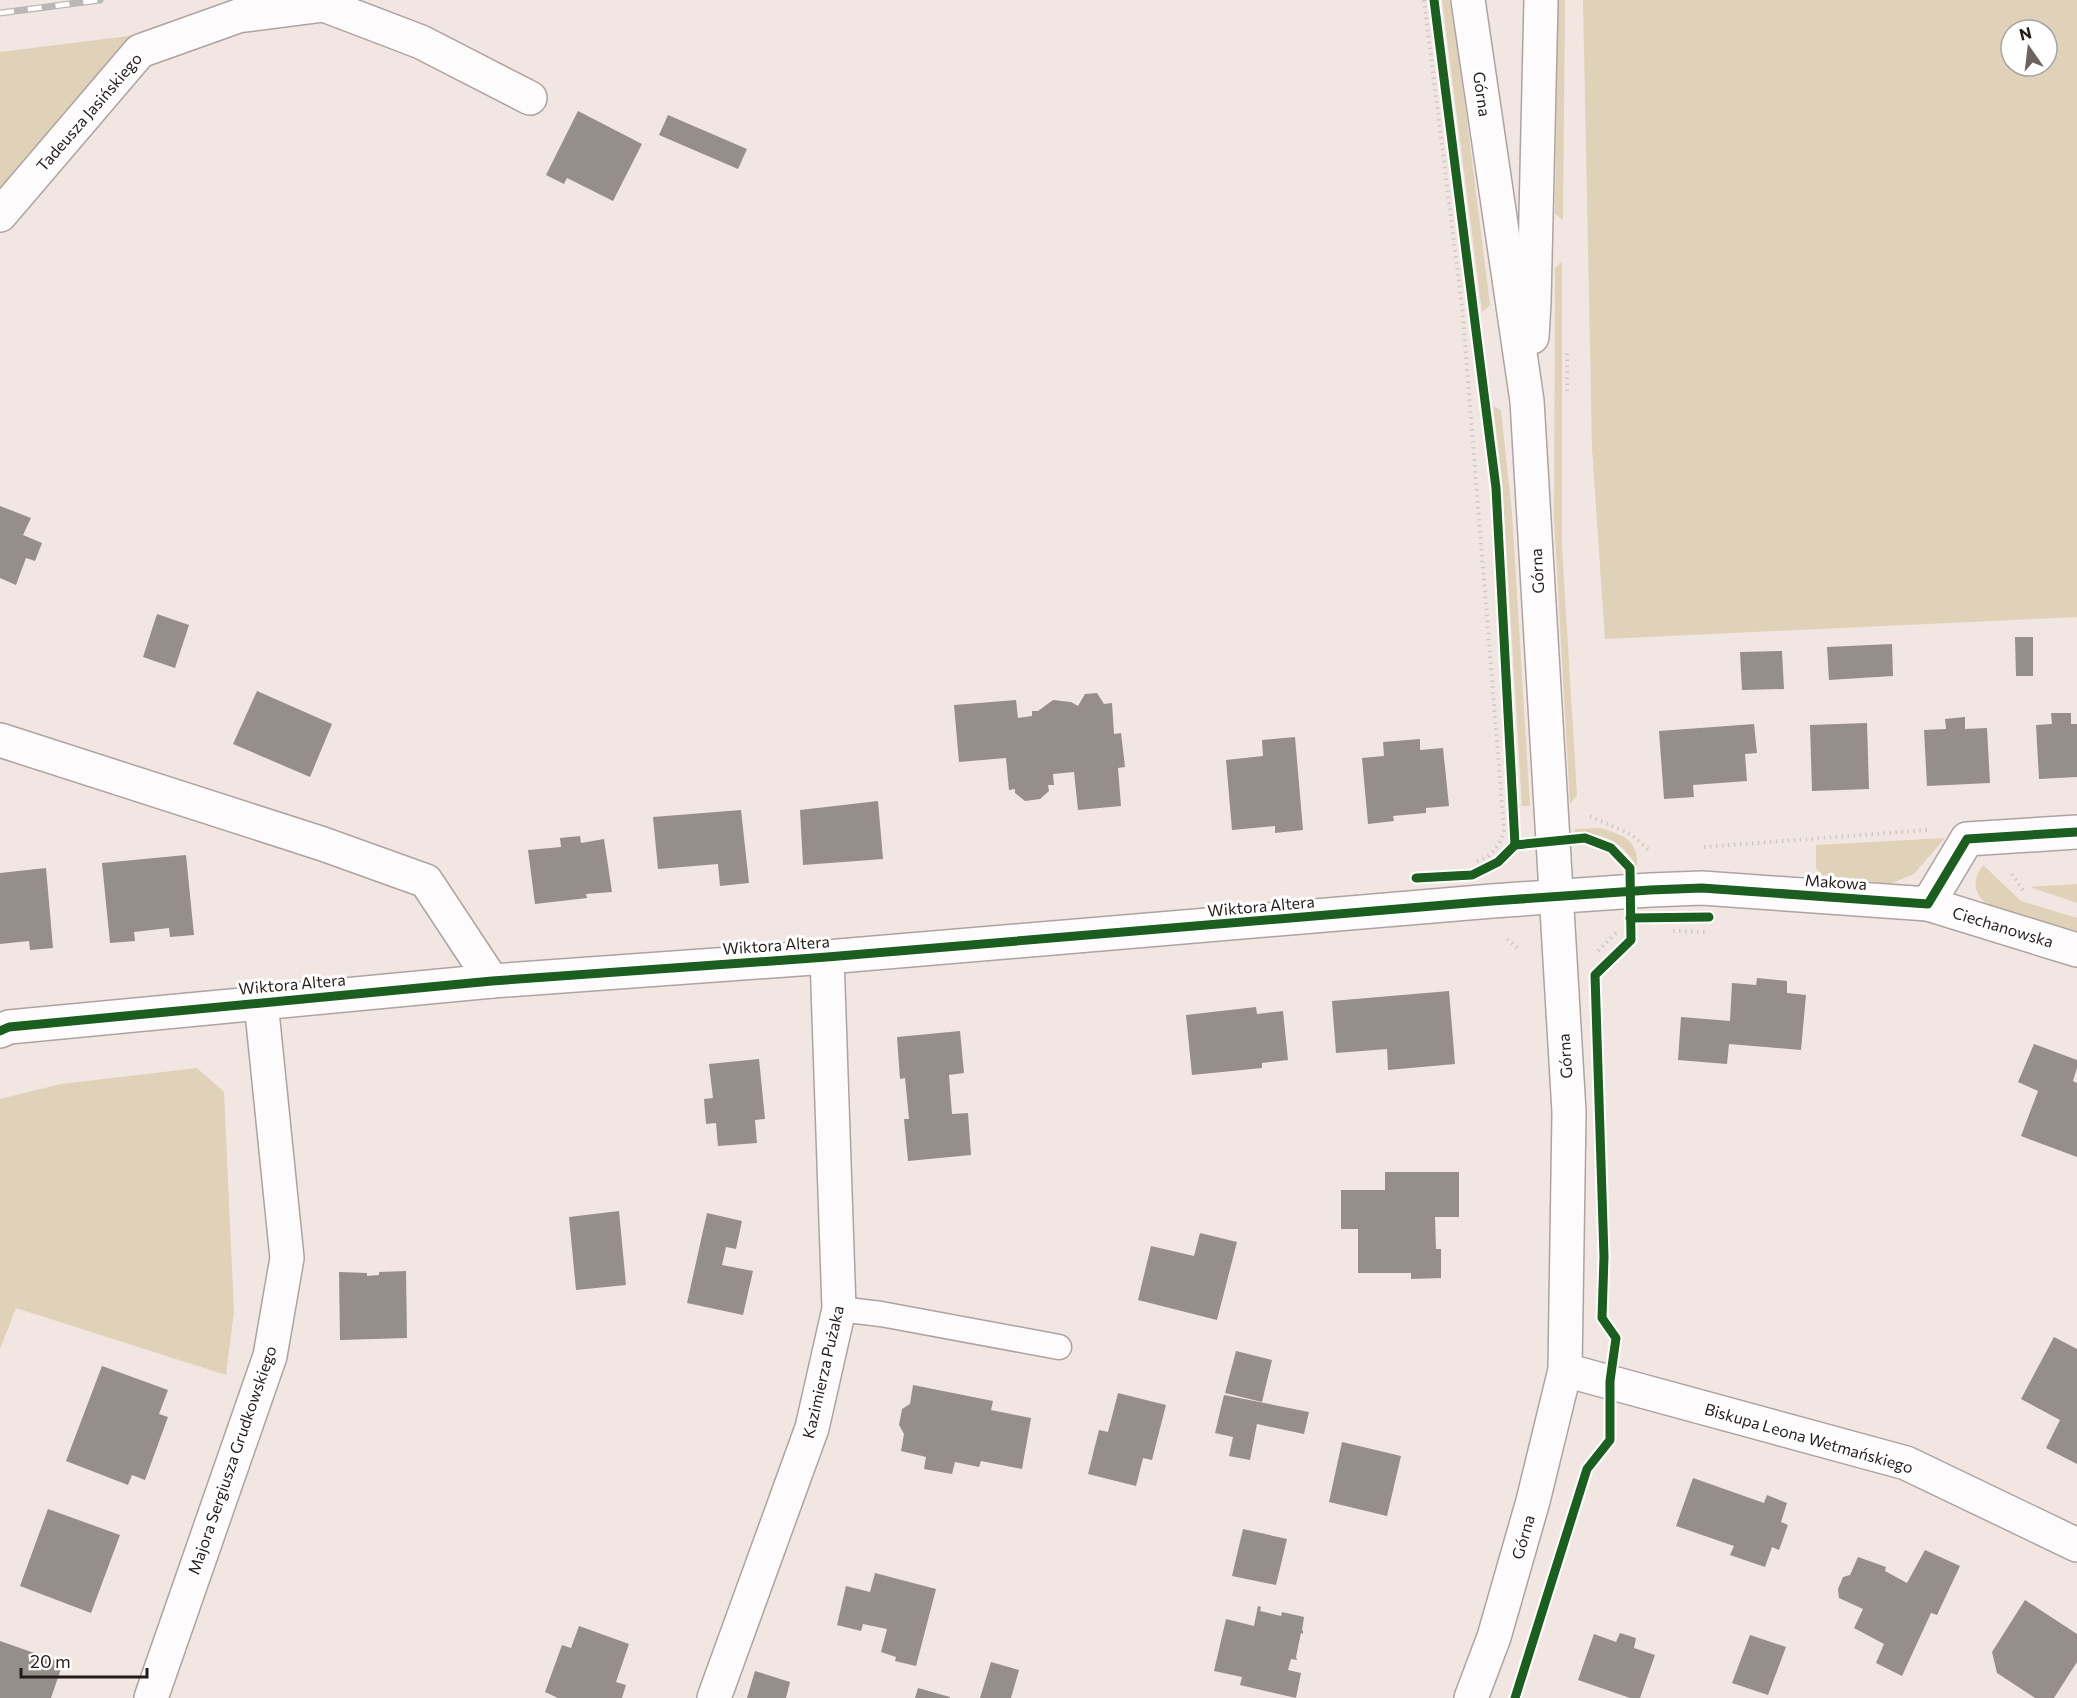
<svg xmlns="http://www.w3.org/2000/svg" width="2077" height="1698" font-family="Commissioner,sans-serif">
  <rect width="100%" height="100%" fill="#f2e6e2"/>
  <g fill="#e0d1b9" fill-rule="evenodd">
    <path d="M1442,0H1452L1490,305L1482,312Z"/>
    <path d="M1558,0H1565L1563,220L1555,214Z"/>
    <path d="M1583,0H2077V617L1605,639L1592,449ZM2011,30H2047V66H2011Z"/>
    <path d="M137,35L0,192V52Z"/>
    <path d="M1562,262V547L1577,795L1570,804L1554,518L1555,268Z"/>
    <path d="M1493,406L1501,410L1512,513L1530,806H1522L1502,478Z"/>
    <path d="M1600,828C1623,835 1639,840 1637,867C1622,841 1605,834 1575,832V829Z"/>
    <path d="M1945,838L1914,874L1890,884L1822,875L1816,868V845Z"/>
    <path d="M1983,865L2021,901L2077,918V931L1989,906C1974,895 1971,880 1983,865Z"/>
    <path d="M2077,884V903L2030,887Z"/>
    <path d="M197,1068L224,1092L234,1311L226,1375L16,1308L0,1349V1099L61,1084Z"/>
  </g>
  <g fill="#968e89">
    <path d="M578,111L642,144L613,201L567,178L564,184L546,175Z"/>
    <path d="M668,115L747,149L738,169L659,135Z"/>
    <path d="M0,506L31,518L23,535L42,543L35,561L26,558L16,585L0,578Z"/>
    <path d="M157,614L189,625L175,668L143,657Z"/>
    <path d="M2015,637H2033V676H2016Z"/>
    <path d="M1892,644L1893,676L1829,680L1827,647Z"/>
    <path d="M1782,651L1784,689L1742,690L1740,652Z"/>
    <path d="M257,691L332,724L310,777L233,744Z"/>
    <path d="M1097,693L1104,704L1112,703L1114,734L1121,733L1125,767L1118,768L1121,806L1078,810L1074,772L1053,774L1054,785H1048L1049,791L1040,799L1025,801L1015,793V789L1009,790L1006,758L959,762L954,705L1016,700L1018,718L1032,716V711H1038L1053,700L1071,702L1078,706L1085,694Z"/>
    <path d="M2051,713H2071V724H2077V777L2039,779L2036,725L2052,724Z"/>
    <path d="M1965,717V729L1987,728L1990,783L1927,786L1924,730L1946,729L1945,719Z"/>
    <path d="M1867,723L1869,789L1812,791L1810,725Z"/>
    <path d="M1754,724L1757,753L1745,754L1747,781L1693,785L1694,797L1664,799L1659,731Z"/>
    <path d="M1295,737L1303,830L1275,833V826L1232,830L1226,760L1263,756L1262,740Z"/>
    <path d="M1420,739V750L1443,748L1449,806L1426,808V813L1393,816L1394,821L1368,824L1362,758L1384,756L1383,742Z"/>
    <path d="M878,801L883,859L803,865L800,810Z"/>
    <path d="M741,810L749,883L720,886L718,864L658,869L653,817Z"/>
    <path d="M580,836L581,843L604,839L612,892L586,894L587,898L535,904L528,850L561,847L560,838Z"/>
    <path d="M186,855L194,935L170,937L169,928L134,932L135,941L110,943L102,863Z"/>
    <path d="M46,868L53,948L30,950L29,941L0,944V873Z"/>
    <path d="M1757,978L1787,981V993L1806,995L1801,1050L1729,1044L1727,1064L1678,1060L1681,1017L1730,1021L1732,983L1756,985Z"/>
    <path d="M1449,991L1455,1064L1388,1070L1387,1049L1336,1053L1332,1001Z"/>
    <path d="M1256,1007L1257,1014L1283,1011L1288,1060L1262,1063V1068L1192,1075L1186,1015Z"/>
    <path d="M960,1031L964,1073L949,1075L952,1114L968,1113L971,1155L908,1161L904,1119H909L905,1078L900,1079L897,1037Z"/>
    <path d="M2034,1044L2077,1060V1068L2073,1081L2077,1083V1157L2021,1136L2038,1091L2018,1082Z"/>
    <path d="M759,1059L765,1119L755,1120L757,1143L718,1146L716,1123L706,1124L704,1099L713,1098L709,1064Z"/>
    <path d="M1385,1172H1459V1217H1435L1436,1249H1441V1278L1411,1279V1273H1358V1229H1341V1190H1385Z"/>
    <path d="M619,1211L626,1285L576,1290L569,1217Z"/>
    <path d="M707,1213L742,1221L736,1249L726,1247L722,1265L753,1271L743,1315L687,1303Z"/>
    <path d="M1200,1233L1237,1242L1217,1320L1138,1300L1151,1246L1194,1256Z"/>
    <path d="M406,1271L407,1338L340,1340L339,1272L367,1273V1276L379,1275V1272Z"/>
    <path d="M2054,1337L2077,1349V1464L2046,1448L2060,1420L2021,1399Z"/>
    <path d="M1236,1351L1272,1360L1262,1402L1225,1393Z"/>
    <path d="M102,1366L168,1390L159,1414L168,1417L145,1480L132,1475L128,1485L66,1461Z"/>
    <path d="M913,1385L993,1401L991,1410L1031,1418L1022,1469L981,1461L979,1467L955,1462L952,1474L924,1469L926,1457L901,1451L904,1434L899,1425L902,1409L910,1404Z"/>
    <path d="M1118,1393L1166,1405L1152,1460L1143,1458L1136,1486L1088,1474L1099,1430L1108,1432Z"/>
    <path d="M1224,1395L1309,1412L1304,1434L1257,1424L1250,1460L1229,1456L1233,1437L1215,1433Z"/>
    <path d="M1342,1442L1401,1456L1387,1516L1329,1502Z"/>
    <path d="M1693,1478L1764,1503L1767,1495L1787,1503L1781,1522L1788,1525L1779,1550L1772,1547L1765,1567L1730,1555L1734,1546L1676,1526Z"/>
    <path d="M48,1509L120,1535L91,1613L20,1586Z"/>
    <path d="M1243,1529L1287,1539L1276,1585L1232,1576Z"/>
    <path d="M1925,1550L1960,1566L1937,1615L1931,1613L1902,1676L1876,1663L1884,1644L1854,1628L1863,1609L1839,1598L1838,1589L1843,1577L1850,1575L1858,1557L1886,1567L1885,1571L1907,1583Z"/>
    <path d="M875,1573L936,1589L916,1666L895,1661L896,1657L881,1652L887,1629L863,1624L861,1631L837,1625L846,1586L870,1592Z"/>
    <path d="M2025,1600L2077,1634V1662L2054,1698H2035L1997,1673L1992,1652Z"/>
    <path d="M1258,1606L1261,1607L1260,1611L1281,1616L1282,1612L1304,1617L1302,1630L1303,1631V1634L1301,1633L1296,1657L1297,1660L1291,1659L1288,1670L1301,1673L1296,1698L1240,1685L1242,1677L1214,1671L1226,1619L1254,1626Z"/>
    <path d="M579,1626L629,1644L616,1682L626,1685L622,1698H558L545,1692L562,1645L571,1648Z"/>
    <path d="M1620,1633L1636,1638L1634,1648L1655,1655L1640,1698H1630L1578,1680L1594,1634L1616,1642Z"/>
    <path d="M1750,1635L1786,1647L1768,1695L1732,1683Z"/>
    <path d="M0,1641L63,1663L51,1698H0Z"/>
    <path d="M991,1662L1019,1670L1011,1698H980Z"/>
    <path d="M755,1671L790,1682L786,1698H747Z"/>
    <path d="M918,1688L950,1697V1698H915Z"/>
  </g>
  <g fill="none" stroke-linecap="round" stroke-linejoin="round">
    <defs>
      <path id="service" d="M839,1309L881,1314L1059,1347"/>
      <g id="minor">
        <path d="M1468,0L1527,401L1569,1112L1565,1370L1533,1501L1494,1637L1471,1698"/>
        <path d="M0,215L140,51L238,16L324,5L421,42L530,98"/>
        <path d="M1532,337L1534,302L1541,0"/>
        <path d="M0,740L323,844L426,881L492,981"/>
        <path d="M1928,904L2077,950"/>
        <path d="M0,1031L9,1027L492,981L827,957L1492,901L1650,890L1702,888L1928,904L1967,839L2077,832"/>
        <path d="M1565,1370L1906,1463L2077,1545"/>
        <path d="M151,1698L270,1356L287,1258L261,1002"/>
        <path d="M714,1698L812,1428L839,1309L827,957"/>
      </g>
    </defs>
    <use href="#service" stroke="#ada3a1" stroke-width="27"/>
    <use href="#minor" stroke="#ada3a1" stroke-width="36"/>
    <g stroke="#cdc9c7" stroke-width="4" stroke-dasharray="1.5 4.5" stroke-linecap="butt">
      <path d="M1424,0L1462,306L1504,830C1500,848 1491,857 1474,862"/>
      <path d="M1567,391V353"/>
      <path d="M1590,816L1632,835L1650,851"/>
      <path d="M1704,847L1927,830"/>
      <path d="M2012,874L2024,892"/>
      <path d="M1673,931L1708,932"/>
      <path d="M1507,939L1519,949"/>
      <path d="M1598,951L1618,931"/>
    </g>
    <use href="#service" stroke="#fdfbfb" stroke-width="24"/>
    <use href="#minor" stroke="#fdfbfb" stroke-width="33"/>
    <defs>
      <path id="rail" d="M0,13L100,0"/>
    </defs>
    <use href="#rail" stroke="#bab7b7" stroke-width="7"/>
    <use href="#rail" stroke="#fff" stroke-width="4.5" stroke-dasharray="14" stroke-linecap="butt"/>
    <defs>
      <g id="cycleway">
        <path d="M1434,0L1496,488L1515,845L1585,838L1611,848L1630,868L1631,940L1595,975L1604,1257L1602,1318L1616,1338L1610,1381V1440L1587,1469L1515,1698"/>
        <path d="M1416,878L1472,875L1498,862L1515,845"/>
        <path d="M1630,918L1709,917"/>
        <path d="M0,1031L9,1027L492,981L827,957L1492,901L1650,890L1702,888L1928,904L1967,839L2077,832"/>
      </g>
    </defs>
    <use href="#cycleway" stroke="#fff" stroke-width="13"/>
    <use href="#cycleway" stroke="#1b5e20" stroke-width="9"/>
  </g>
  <g text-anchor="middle" stroke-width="6" stroke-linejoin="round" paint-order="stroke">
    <g font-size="16" fill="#241c1a" stroke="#fff">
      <text transform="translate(1482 94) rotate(82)" y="6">Górna</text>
      <text transform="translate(89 112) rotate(-49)" y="6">Tadeusza Jasińskiego</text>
      <text transform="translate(1537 571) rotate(-93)" y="6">Górna</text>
      <text transform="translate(1836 882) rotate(4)" y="6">Makowa</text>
      <text transform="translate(1261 906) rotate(-5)" y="6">Wiktora Altera</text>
      <text transform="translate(2003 927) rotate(17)" y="6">Ciechanowska</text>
      <text transform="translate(776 945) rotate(-4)" y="6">Wiktora Altera</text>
      <text transform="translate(292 984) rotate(-5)" y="6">Wiktora Altera</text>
      <text transform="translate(1565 1056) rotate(-94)" y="6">Górna</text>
      <text transform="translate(823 1372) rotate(-77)" y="6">Kazimierza Pużaka</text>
      <text transform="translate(1809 1438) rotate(16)" y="6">Biskupa Leona Wetmańskiego</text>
      <text transform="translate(232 1460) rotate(-71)" y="6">Majora Sergiusza Grudkowskiego</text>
      <text transform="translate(1523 1537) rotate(-74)" y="6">Górna</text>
    </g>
  </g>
  <g transform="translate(2029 48) rotate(346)"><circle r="28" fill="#ffffff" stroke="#a7a4a3" stroke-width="1.5"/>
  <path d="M0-4.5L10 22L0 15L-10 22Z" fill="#6c6360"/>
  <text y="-9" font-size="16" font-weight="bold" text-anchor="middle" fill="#241c1a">N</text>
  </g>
  <path d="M21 1668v9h126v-9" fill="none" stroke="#241c1a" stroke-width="3"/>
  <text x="30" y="1668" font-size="18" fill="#241c1a" stroke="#ffffff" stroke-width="4.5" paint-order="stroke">20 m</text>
</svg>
